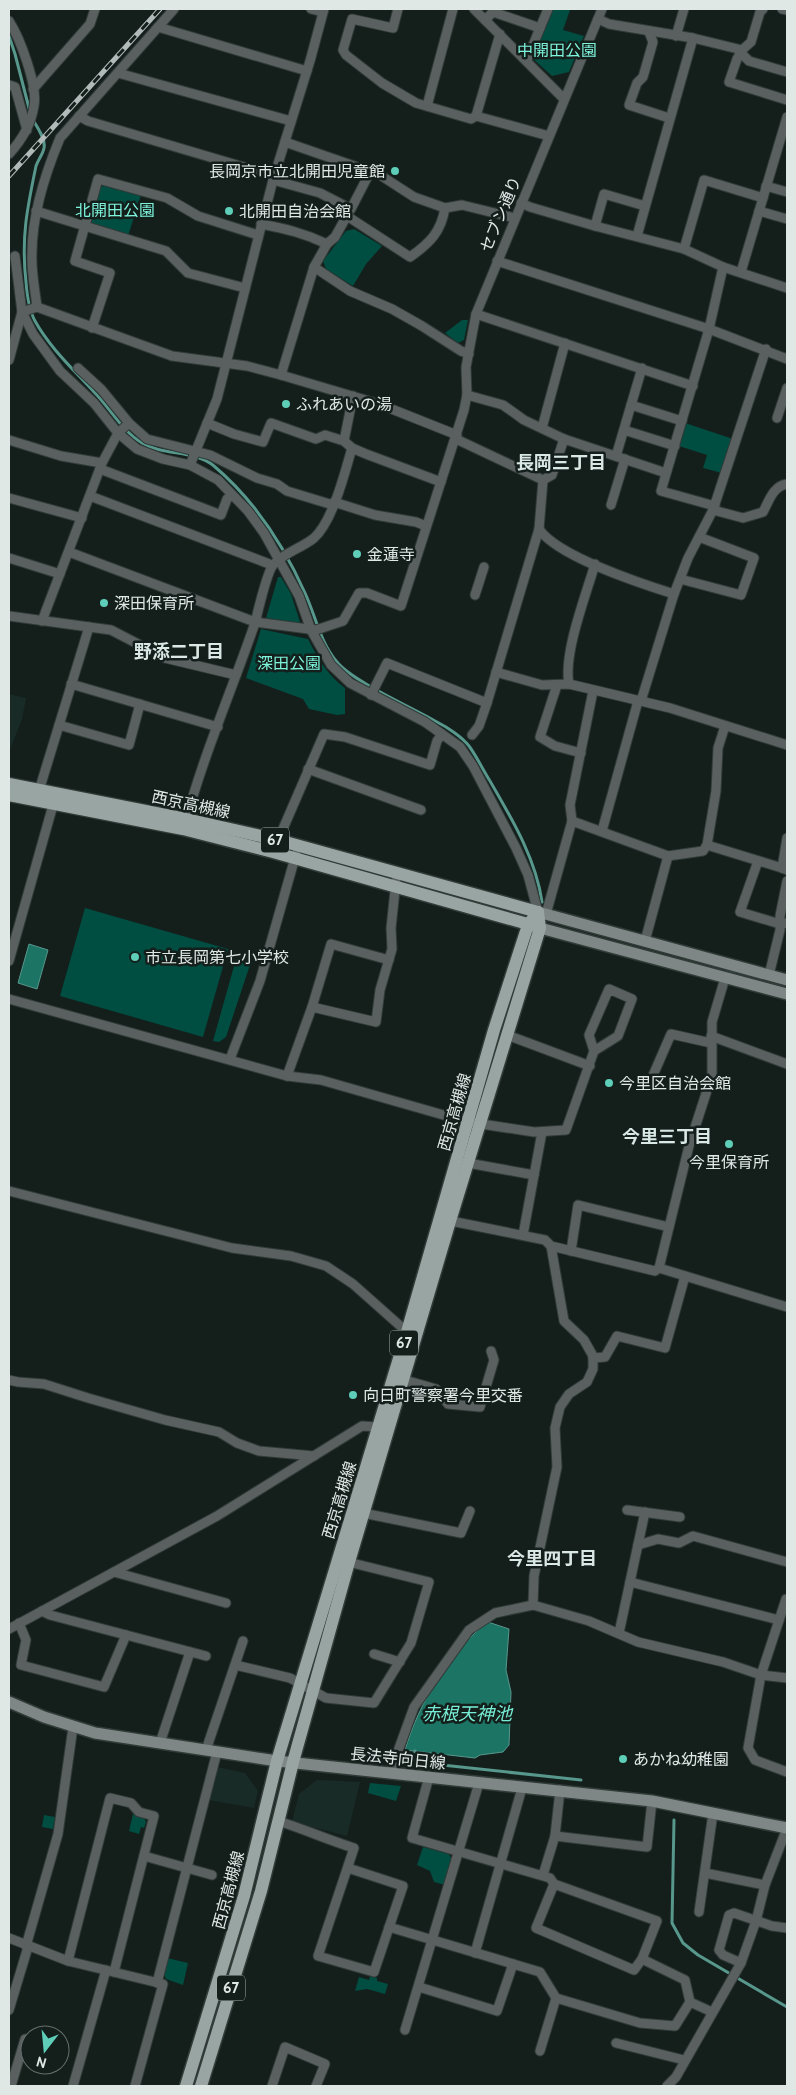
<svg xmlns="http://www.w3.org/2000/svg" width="796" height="2095" font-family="Cabin,'Noto Sans JP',sans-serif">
  <rect width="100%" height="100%" fill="#141f1c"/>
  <g fill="#182b27">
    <path d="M9,694L26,698L22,719L9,752Z"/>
    <path d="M217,1767L245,1773L258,1791L254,1808L208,1800Z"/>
    <path d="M317,1780L360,1782L347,1836L292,1822L299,1794Z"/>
  </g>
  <g fill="#004d41">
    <path d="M551,9L570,10L563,30L584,36L569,72L552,76L532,58Z"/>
    <path d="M104,185L141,195L128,236L90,223L100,188Z"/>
    <path d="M354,229L382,246L366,264L353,286L326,269L323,261L346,231Z"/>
    <path d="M462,320H468L464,340L458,343L445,333Z"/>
    <path d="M685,423L733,439L722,473L703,468L707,455L679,446Z"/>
    <path d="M278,577H281L291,594L300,622L297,624L266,618Z"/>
    <path d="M261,629L308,639C319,660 326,673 345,688V714L337,715L309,709L303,699L246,678Z"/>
    <path d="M85,908L228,949L203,1037L60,996Z"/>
    <path d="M236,959L251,962L226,1037L219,1042L213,1041Z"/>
    <path d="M370,1783L401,1786L396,1801L368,1793Z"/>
    <path d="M133,1814L143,1816L146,1822L144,1828L141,1827L139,1834L129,1831Z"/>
    <path d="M44,1815L55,1817L53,1829L42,1827Z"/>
    <path d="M423,1847L449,1854L452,1860L445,1885L434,1882L430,1871L417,1865Z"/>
    <path d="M167,1958L188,1963L183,1985L166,1979L163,1971Z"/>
    <path d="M370,1976L377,1978V1981L388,1984L385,1994L367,1989L355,1991L359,1977L369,1980Z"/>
  </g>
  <g fill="#1c7465" stroke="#57978c">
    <path d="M29,944L48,950L37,989L18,983Z"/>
    <path d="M488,1622L509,1629L506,1670L511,1692L509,1745L503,1752L480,1755L475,1758L405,1750C418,1705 450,1650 488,1622Z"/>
  </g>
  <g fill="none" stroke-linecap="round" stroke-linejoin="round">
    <g stroke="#57978c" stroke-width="3">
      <path d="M9,36L15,54L30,112"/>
      <path d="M33,120C37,127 46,139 44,148C43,154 38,160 36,166C27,209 21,238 26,282C27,295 29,310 35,321C50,348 74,370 94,392C110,408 122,431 142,443C164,456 195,450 214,466C254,500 284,546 305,593C316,617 320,642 337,662C352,681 413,708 437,722C447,727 462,737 469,746C477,757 483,770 490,781C512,819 536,859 542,902"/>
      <path d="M725,968L736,976"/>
      <path d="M415,1751L414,1762L581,1780"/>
      <path d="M674,1820L672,1923L683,1943L698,1955L787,2007"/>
    </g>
    <defs>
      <g id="street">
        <path d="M174,9L60,138C45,174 32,214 32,253C31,271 35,290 37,307L172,356L247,366L281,375L379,404L457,435"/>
        <path d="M311,9L323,12"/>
        <path d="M398,9L393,28L352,19L343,50L346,55L382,83L416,103L471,119L476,116L549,136"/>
        <path d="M474,9L564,99"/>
        <path d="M763,9L760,12L751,42L742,50L737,59L729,82L787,100"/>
        <path d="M782,9L787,10"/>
        <path d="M598,19L609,24L693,38L742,50"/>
        <path d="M485,20L493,12L540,28L527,60"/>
        <path d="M9,21C20,38 38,86 34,106C31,125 22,140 9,154"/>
        <path d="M158,27L307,71"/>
        <path d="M540,28L548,9"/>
        <path d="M649,32L653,42L643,77L637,83L629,105L669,118"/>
        <path d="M676,36L684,9"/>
        <path d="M741,53L749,61L787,72"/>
        <path d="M118,73L291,121"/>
        <path d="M9,85L15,87L27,130"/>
        <path d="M33,89L90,24L95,9"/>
        <path d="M427,106L453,9"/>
        <path d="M79,116L88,121L274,176"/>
        <path d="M476,116L500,34"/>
        <path d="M285,142L380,175L414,197L445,208L462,205L515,218"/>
        <path d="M273,180L320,193L351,209L370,172"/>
        <path d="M766,186L787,192"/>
        <path d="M521,203L530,207L595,226L684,249L723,267L787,288"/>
        <path d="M36,211L166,251L188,273L245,288"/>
        <path d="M759,211L787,219"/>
        <path d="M347,216L410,257C430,243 441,232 445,208"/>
        <path d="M261,224C286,229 304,233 327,244L314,267"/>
        <path d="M595,226L604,194L645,206"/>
        <path d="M637,236L693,38"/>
        <path d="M327,244L335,237L349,212"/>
        <path d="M684,249L704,180L763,198"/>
        <path d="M15,256L22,312L33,334L60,371L94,403L118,433L137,449L163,459L190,465L218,480L248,511L264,533L299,596L311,630L331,665L350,683L425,722L460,747L473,766L516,848L528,875L538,912"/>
        <path d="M497,261L709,329L787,359"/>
        <path d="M741,272L787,117"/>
        <path d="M476,314L693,386"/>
        <path d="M92,328L110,273L75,261L98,179L167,198L198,216L258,235"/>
        <path d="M9,360L22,312L37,307"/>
        <path d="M78,368L101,389L129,423"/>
        <path d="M281,375L314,267L350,291L392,309L422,326L461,351L469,354"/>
        <path d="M467,395L503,405L524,420L564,439L666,473"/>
        <path d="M631,405L682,421"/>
        <path d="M777,418L787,388"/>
        <path d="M207,423L234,434L263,442L271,423L316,439L325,435L344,441L352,448L366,454L441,482"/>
        <path d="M542,428L565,343"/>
        <path d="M624,430L675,446"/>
        <path d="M456,439L543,480L539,529L487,703L479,726L472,735"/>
        <path d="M9,440L61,456L102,463"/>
        <path d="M344,441L353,396"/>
        <path d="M616,456L642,368"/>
        <path d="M190,465L217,399L273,180L310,61L324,9"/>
        <path d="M100,469L221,515L227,499L232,495"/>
        <path d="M543,480L552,475L564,439"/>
        <path d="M90,496L272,565"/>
        <path d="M9,498L82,518"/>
        <path d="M334,502L375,515L416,522L426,526"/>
        <path d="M611,505L625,459"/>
        <path d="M715,506L661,491L709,329L723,267"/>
        <path d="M713,510L743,518L763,512C769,501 773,486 787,484"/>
        <path d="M539,529C557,556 642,584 674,594"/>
        <path d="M69,552L255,622L316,630L343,621L359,593H367L401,606L464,410L467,395L466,367L476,314L602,9"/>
        <path d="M9,558L60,574"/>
        <path d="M680,579L741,595L754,558L699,537"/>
        <path d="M475,595L484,567"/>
        <path d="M9,616L111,630L165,658L236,675"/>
        <path d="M42,621L102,463L118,433L129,423L147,439L210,455L257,478L277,484L287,491L333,505"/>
        <path d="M496,672L542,685L569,684L670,708L787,745"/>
        <path d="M71,684L218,727"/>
        <path d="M569,684C563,654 586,595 595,564"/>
        <path d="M557,685L540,737L555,746L581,753"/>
        <path d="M371,695L387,663L487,703"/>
        <path d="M641,701L674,594L688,558L713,510L766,349"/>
        <path d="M59,725L129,745L140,704"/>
        <path d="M308,769L421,810"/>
        <path d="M38,794L89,627"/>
        <path d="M572,821L668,856L703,851L707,845L716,791L718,748L725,726"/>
        <path d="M185,824C203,756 232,690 255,623C258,611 267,572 273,565C283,553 302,548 314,538C333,521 345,472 352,448"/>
        <path d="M602,831L638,701"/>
        <path d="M276,845L324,734L345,737L430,765L437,741L442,734"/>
        <path d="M707,845L782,868"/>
        <path d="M758,861L740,912L780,924L787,923"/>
        <path d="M787,870L782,868L787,838"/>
        <path d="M546,914L572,821L570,805L593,691"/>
        <path d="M645,941L668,856"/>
        <path d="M9,961L55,798"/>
        <path d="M769,975L780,930V916L787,881"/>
        <path d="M9,999L287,1076L321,1080L468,1122L534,1132L566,1130L594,1051L589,1035L609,989L632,999L618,1036L594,1051"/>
        <path d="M312,1007L376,1022L380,990L392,949L391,928L396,881"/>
        <path d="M507,1035L590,1066"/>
        <path d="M711,1036L787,1064"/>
        <path d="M230,1059L260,981L296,854"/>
        <path d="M287,1076L312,1007L331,944L389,960"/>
        <path d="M651,1080L671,1034L711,1043"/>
        <path d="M468,1163L534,1175"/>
        <path d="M9,1191L232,1248L291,1256L326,1266L353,1284L407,1332"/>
        <path d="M446,1220L545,1240L551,1246L655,1271L659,1268L787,1307"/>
        <path d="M523,1235L542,1132"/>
        <path d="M571,1251L578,1205L669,1227"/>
        <path d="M659,1268L689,1146L712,1075V1022L725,978"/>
        <path d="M593,1358L605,1357L617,1336L665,1348L685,1276"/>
        <path d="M398,1378L436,1389L448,1404L480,1407L494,1360L491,1351"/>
        <path d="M9,1380L18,1382L44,1384L88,1398L165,1420L219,1432L237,1443L259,1451L314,1456"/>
        <path d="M627,1510L680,1517"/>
        <path d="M358,1512L461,1533L470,1511"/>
        <path d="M638,1545L658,1539L679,1543L693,1536L787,1562"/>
        <path d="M114,1572L226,1603"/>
        <path d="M630,1582L779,1620"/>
        <path d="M786,1599L761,1675L748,1748L755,1760L787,1772"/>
        <path d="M533,1605L534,1576L557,1467L555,1428L560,1407L569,1394L587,1382L593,1369V1356L584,1340L564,1321L551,1246"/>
        <path d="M42,1611L50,1615L206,1656"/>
        <path d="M19,1623L26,1640L21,1665L104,1687L126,1635"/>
        <path d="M9,1629L217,1516L362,1426L379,1427"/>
        <path d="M619,1633L645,1512"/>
        <path d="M374,1654L400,1662"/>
        <path d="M235,1665L290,1678L326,1698L374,1703L411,1643L429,1582L344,1561"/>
        <path d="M160,1743L190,1652"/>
        <path d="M206,1750L243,1641"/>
        <path d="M390,1773L414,1707L469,1630L495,1613L533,1605L589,1621L638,1642L723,1662L761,1675L787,1678"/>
        <path d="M429,1777L412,1838L550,1878L554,1884L657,1921L642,1959L685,1980L690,2002L712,2012"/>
        <path d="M278,1821C304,1829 328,1840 354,1848L318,1956L374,1972L403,1886L348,1868"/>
        <path d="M555,1836L647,1847L652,1801"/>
        <path d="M144,1856L212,1875"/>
        <path d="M705,1873L765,1885"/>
        <path d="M543,1875L555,1836L560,1790"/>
        <path d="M554,1884L536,1928L634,1970L642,1959"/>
        <path d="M699,1912L713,1813"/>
        <path d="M389,1927L540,1972L556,1998L640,2023L675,2026L690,2002"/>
        <path d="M9,1938L68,1961L163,1984L135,2086"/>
        <path d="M26,1946L58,1834L73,1727"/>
        <path d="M475,1953L522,1788"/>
        <path d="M68,1961L110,1798L131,1803L139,1812L154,1816L114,1972"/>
        <path d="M741,1963L723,1955L719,1950L729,1915L734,1913L772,1926L787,1928"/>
        <path d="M157,1983L217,1752"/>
        <path d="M419,1987L497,2011L513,1964"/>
        <path d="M9,2010L28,1947"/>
        <path d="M405,2030L479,1783"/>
        <path d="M616,2043L684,2060"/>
        <path d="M540,2051L556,1998"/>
        <path d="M11,2086L25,2039"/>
        <path d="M73,2086L106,1970"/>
        <path d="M272,2086L285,2047L325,2064L316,2086"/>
        <path d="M667,2086L676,2077L741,1963L756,1921L765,1885L787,1828"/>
      </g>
      <g id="secondary">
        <path d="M538,912L787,980"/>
        <path d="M540,928L787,994"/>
        <path d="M9,1702L44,1717L95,1733L277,1761L652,1801L787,1828"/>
      </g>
      <g id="primary">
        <path d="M9,784L186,819L278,840L538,912"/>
        <path d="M9,795L183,829L273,852L535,926"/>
        <path d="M186,2086L244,1896L277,1761L407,1332L494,1030L528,925L538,912"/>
        <path d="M201,2086L261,1891L293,1762L349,1562L450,1221L540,928L538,912"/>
      </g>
    </defs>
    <use href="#street" stroke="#313b38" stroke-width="11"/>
    <use href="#secondary" stroke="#313b38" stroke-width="14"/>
    <use href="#primary" stroke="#313b38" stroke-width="15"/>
    <use href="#street" stroke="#5a605f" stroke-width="9"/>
    <use href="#secondary" stroke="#7e8785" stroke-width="11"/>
    <use href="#primary" stroke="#99a5a2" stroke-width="12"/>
    <defs>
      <path id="rail" d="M9,176L160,9"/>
    </defs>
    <use href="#rail" stroke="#b1bab8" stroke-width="5"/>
    <use href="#rail" stroke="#141f1c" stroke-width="3" stroke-dasharray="9" stroke-linecap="butt"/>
  </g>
  <g fill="#5eceb8" stroke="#141f1c" stroke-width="2">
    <circle cx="395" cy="171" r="5"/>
    <circle cx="229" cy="211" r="5"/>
    <circle cx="286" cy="404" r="5"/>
    <circle cx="357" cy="554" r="5"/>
    <circle cx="104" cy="603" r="5"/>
    <circle cx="135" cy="957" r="5"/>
    <circle cx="609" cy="1083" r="5"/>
    <circle cx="729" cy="1144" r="5"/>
    <circle cx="353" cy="1395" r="5"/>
    <circle cx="623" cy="1759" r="5"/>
  </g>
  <g text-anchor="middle" stroke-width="5" stroke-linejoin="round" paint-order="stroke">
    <g fill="#141f1c" stroke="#a3aca9" stroke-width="1">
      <rect x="261" y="827.5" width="28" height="25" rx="4"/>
      <rect x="390" y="1330.5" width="28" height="25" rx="4"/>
      <rect x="217" y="1975.5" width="28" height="25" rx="4"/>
    </g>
    <g font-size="15" font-weight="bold" fill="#e0e8e6">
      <text x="275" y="845">67</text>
      <text x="404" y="1348">67</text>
      <text x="231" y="1993">67</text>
    </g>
    <g font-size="16" fill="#7df4db" stroke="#141f1c">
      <text x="557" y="56">中開田公園</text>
      <text x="115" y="216">北開田公園</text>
      <text x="289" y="669">深田公園</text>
    </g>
    <g font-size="16" fill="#e0e8e6" stroke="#141f1c" text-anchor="start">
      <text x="385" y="177" text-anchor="end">長岡京市立北開田児童館</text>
      <text x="239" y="217">北開田自治会館</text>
      <text x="296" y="410">ふれあいの湯</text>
      <text x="367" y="560">金蓮寺</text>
      <text x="114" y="609">深田保育所</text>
      <text x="145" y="963">市立長岡第七小学校</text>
      <text x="619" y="1089">今里区自治会館</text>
      <text x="729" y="1168" text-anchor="middle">今里保育所</text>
      <text x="363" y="1401">向日町警察署今里交番</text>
      <text x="633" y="1765">あかね幼稚園</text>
    </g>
    <g font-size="16" fill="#e0e8e6" stroke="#141f1c">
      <text transform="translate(500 214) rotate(-67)" y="6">セブン通り</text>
      <text transform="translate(191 804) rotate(12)" y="6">西京高槻線</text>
      <text transform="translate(454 1112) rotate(-74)" y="6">西京高槻線</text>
      <text transform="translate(339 1500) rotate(-73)" y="6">西京高槻線</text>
      <text transform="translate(398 1758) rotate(6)" y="6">長法寺向日線</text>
      <text transform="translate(228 1890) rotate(-75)" y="6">西京高槻線</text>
    </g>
    <g font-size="18" font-weight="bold" fill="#d9e8e4" stroke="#141f1c">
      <text x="561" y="469">長岡三丁目</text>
      <text x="179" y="658">野添二丁目</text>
      <text x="667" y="1143">今里三丁目</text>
      <text x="552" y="1565">今里四丁目</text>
    </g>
    <g font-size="18" font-style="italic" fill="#76edd4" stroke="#141f1c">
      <text x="467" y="1720">赤根天神池</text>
    </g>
  </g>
  <rect width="796" height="2095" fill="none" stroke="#e0e8e6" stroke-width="20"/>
  <g transform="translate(45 2050) rotate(196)"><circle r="24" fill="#141f1c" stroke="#666f6d"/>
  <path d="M0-4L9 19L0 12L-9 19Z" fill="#5eceb8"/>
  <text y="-8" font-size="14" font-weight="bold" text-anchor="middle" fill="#e0e8e6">N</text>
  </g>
</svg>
